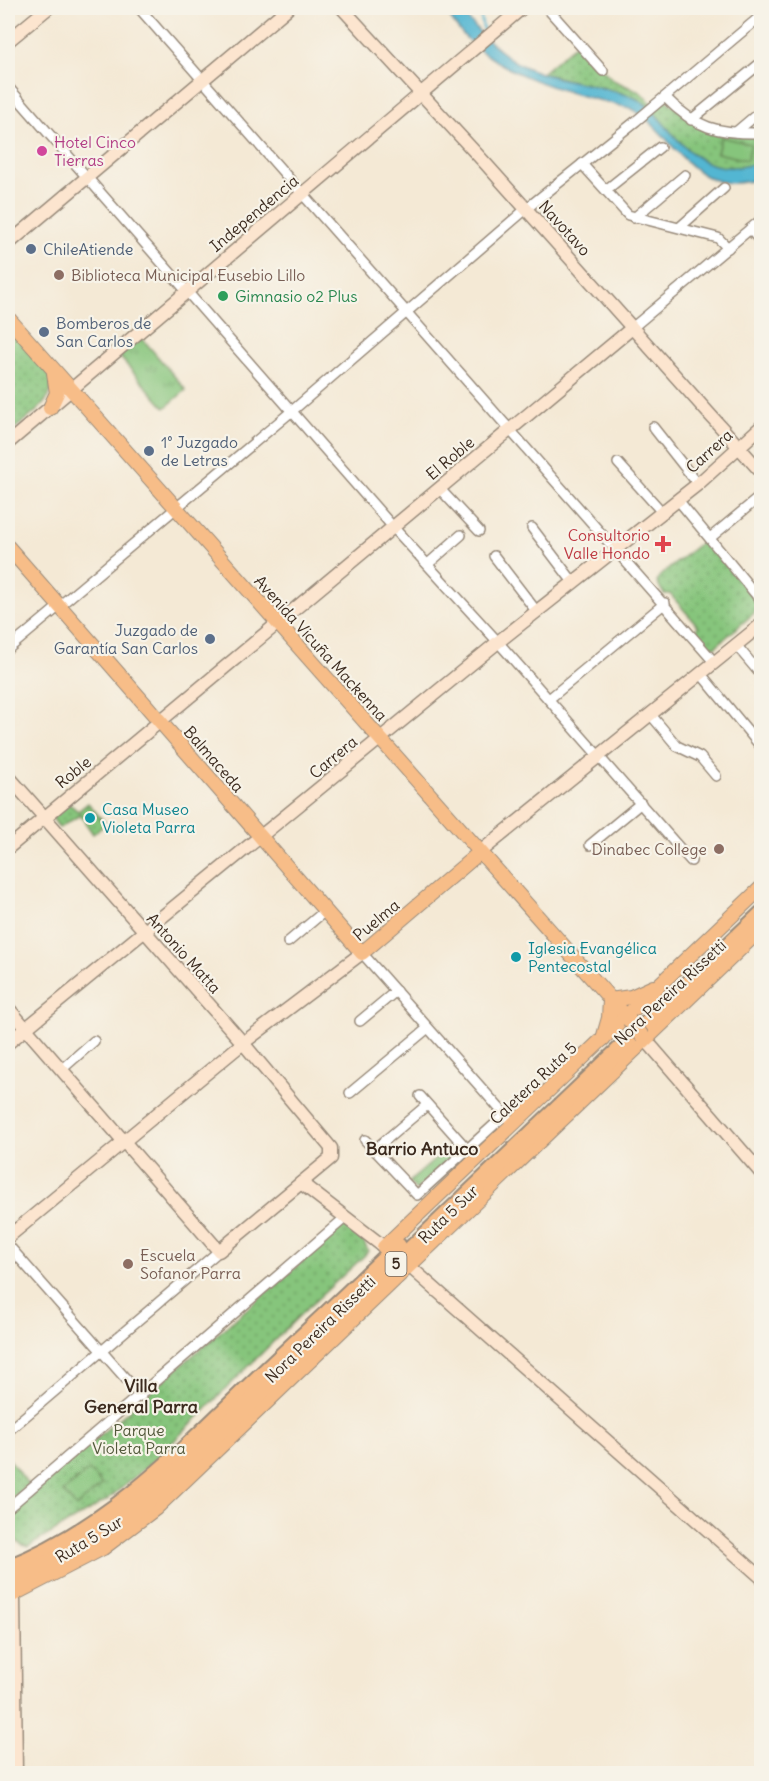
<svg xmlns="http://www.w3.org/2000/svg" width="769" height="1781" font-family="Delius,sans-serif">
  <defs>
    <pattern id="grass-tufts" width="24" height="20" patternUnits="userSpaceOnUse" patternTransform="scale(1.5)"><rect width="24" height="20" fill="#86c57c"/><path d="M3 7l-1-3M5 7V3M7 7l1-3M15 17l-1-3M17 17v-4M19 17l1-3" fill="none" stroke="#6fa065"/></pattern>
    <pattern id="park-dots" width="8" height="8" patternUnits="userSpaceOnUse" patternTransform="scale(1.5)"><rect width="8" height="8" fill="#86c57c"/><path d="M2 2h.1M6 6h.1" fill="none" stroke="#6fa065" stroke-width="1.8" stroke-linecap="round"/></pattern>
  </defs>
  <rect width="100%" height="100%" fill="#f7f3e8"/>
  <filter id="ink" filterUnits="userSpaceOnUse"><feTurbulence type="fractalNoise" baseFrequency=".0167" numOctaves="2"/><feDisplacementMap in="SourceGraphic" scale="12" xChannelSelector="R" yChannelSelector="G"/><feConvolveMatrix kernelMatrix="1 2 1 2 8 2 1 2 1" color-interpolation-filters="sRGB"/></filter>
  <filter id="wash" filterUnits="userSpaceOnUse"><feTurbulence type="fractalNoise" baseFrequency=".008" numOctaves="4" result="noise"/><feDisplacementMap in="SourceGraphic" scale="24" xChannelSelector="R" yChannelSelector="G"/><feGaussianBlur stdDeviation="1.35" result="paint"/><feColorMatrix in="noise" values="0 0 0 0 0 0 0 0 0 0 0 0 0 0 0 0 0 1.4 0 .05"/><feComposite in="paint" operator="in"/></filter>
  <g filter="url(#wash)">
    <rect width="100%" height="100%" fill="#f4e9d5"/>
    <g fill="url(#grass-tufts)" stroke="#60784d" stroke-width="1.5">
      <path d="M141,337L186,390L165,408L119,356Z"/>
      <path d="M456,1141L461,1148L416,1190L409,1182Z"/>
    </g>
    <g fill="url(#park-dots)" stroke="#60784d" stroke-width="1.5">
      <path d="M577,43L613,80L640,92L654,106L665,99L696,124L761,134V162C703,181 683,147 649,106C617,86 577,84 542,73Z"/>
      <path d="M8,326L51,376C59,401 24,420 8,434Z"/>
      <path d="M705,539L761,607L715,647L708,646L696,632L698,626L670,594H664L657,583L659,577Z"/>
      <path d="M68,803L78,811L88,803L106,824L93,834L80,815L59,828L51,816Z"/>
      <path d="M349,1226L363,1240L368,1251L364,1256L298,1317L158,1457L107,1500L28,1547C12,1542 2,1527 12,1511L342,1227Z"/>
      <path d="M8,1458L29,1485L14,1497H9L8,1494Z"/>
    </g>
    <g fill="#86c57c" stroke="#60784d" stroke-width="1.5">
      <path d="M721,137L751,144L747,160L717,153Z"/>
      <path d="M89,1470L102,1485L76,1507L63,1492Z"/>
    </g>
    <path fill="#53b6d2" stroke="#477078" stroke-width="1.5" d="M445,8H458C477,29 497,53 523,66C559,83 601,83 637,99C649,105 656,115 664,124C694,160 714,177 761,162V178C689,202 678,133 630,108C567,93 474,71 445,8Z"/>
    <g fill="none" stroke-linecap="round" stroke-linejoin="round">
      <path stroke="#53b6d2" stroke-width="2" d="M479,8L484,33"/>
    </g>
  </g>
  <g filter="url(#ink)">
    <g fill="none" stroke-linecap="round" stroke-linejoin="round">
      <defs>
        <g id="street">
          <path d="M139,8L715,663"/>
          <path d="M547,8L603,71"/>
          <path d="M8,87L393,527L498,642L691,861"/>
          <path d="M665,97C695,128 718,134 762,133"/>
          <path d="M691,120L762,62"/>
          <path d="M736,132L762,110"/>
          <path d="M582,164L628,215L718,238L728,248"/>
          <path d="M606,190L660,147"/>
          <path d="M634,218L685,175"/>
          <path d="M680,227L724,188"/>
          <path d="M750,229L762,243"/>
          <path d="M632,328L762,219"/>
          <path d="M653,427L698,484"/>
          <path d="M618,463L662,512"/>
          <path d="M439,488L479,531"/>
          <path d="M678,500L762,602"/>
          <path d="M532,528L573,582"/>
          <path d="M710,538L762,495"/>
          <path d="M494,556L537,612"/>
          <path d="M428,564L461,535"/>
          <path d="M736,645L762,676"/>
          <path d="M8,649L292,411L526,209L636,121L762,15"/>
          <path d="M701,674L762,748"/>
          <path d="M549,699L665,603"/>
          <path d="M651,715L677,746L700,757L716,776"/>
          <path d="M590,845L641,803"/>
          <path d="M288,942L326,910"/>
          <path d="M362,953L514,1125"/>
          <path d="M360,1021L396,991"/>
          <path d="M62,1069L94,1041"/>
          <path d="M350,1093L428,1028"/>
          <path d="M420,1096L467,1149"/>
          <path d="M365,1140L417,1195L505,1115"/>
          <path d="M374,1150L427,1105"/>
          <path d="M8,1245L141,1396"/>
          <path d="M8,1431L219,1251"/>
          <path d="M8,1508L346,1217"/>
        </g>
        <g id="secondary">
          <path d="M342,8L485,163L762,473"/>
          <path d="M757,8L762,13"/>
          <path d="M8,41L48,8"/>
          <path d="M8,244L288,8"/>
          <path d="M8,443L522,8"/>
          <path d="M8,776L243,1043L331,1148V1158L219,1251L8,1008"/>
          <path d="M8,848L632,328"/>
          <path d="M479,853L762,624"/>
          <path d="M645,1039L762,1174"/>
          <path d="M8,1043L498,642L698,484L762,426"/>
          <path d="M301,1183L384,1247"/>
          <path d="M8,1237L243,1043L362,953"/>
          <path d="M409,1266L762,1578"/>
          <path d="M14,1595L16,1774"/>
        </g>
        <g id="primary">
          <path d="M8,318L629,1020"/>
          <path d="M50,408L57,393L54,373"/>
          <path d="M8,547L362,953L479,853"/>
          <path d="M610,1000L631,997L653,987"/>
          <path d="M603,1039L609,1018L610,1000"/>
          <path d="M384,1247L762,887"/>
          <path d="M8,1597L103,1548L156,1508L762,928"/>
        </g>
        <g id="highway">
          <path d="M8,1568C103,1531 174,1460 246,1390C296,1342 348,1295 398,1246"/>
          <path d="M8,1581L76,1550L144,1504L762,914"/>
        </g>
      </defs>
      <use href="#street" stroke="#988a7a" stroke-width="12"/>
      <use href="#secondary" stroke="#988a7a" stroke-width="15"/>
      <use href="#primary" stroke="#988a7a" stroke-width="16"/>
      <use href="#highway" stroke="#988a7a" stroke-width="20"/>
      <use href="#street" stroke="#fff" stroke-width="9"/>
      <use href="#secondary" stroke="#fce5cf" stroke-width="12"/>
      <use href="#primary" stroke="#f7bd88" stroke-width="14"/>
      <use href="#highway" stroke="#f7bd88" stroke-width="16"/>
      <defs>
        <path id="primary-bridge" d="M629,1020L643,1037"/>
      </defs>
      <use href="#primary-bridge" stroke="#988a7a" stroke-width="16" stroke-linecap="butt"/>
      <use href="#primary-bridge" stroke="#f7bd88" stroke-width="14"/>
    </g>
  </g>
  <circle fill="#d1479c" stroke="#f7f3e8" stroke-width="2" cx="42" cy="151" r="6"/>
  <g fill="#5c6f8a" stroke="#f7f3e8" stroke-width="2">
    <circle cx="31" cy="249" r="6"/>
    <circle cx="44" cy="332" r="6"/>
    <circle cx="149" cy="451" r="6"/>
    <circle cx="210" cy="639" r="6"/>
  </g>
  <g fill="#8d6e63" stroke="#f7f3e8" stroke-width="2">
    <circle cx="59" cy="275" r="6"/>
    <circle cx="719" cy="849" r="6"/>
    <circle cx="128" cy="1264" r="6"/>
  </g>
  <circle fill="#2e9e5b" stroke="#f7f3e8" stroke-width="2" cx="223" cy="296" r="6"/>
  <path fill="#e0444e" stroke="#f7f3e8" stroke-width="2" d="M660 535h6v6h6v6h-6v6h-6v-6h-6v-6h6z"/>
  <g fill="#0f9aa8" stroke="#f7f3e8" stroke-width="2">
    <circle cx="90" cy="818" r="6"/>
    <circle cx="516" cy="957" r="6"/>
  </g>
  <g text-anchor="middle" stroke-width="4.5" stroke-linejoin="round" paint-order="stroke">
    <rect fill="#f7f3e8" stroke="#73665b" stroke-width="1.5" x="385.5" y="1252" width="21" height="24" rx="4.5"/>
    <g font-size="15" font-weight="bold" fill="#3b2a1e">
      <text x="396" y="1269">5</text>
    </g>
    <g font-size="16" fill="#b23c85" stroke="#f7f3e8" text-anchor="start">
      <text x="54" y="148">Hotel Cinco<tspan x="54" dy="18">Tierras</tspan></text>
    </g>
    <g font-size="16" fill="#3b2a1e" stroke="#f7f3e8">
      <text transform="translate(254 213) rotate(-40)" y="6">Independencia</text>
      <text transform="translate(565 228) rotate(48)" y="6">Navotavo</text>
      <text transform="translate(709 451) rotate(-42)" y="6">Carrera</text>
      <text transform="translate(450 458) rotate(-40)" y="6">El Roble</text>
      <text transform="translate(321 648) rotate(48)" y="6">Avenida Vicuña Mackenna</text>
      <text transform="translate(333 757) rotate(-40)" y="6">Carrera</text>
      <text transform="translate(214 759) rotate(49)" y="6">Balmaceda</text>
      <text transform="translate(73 772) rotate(-39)" y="6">Roble</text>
      <text transform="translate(376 920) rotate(-40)" y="6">Puelma</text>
      <text transform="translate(184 953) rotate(48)" y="6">Antonio Matta</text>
      <text transform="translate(670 992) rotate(-43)" y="6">Nora Pereira Rissetti</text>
      <text transform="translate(533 1083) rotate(-43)" y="6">Caletera Ruta 5</text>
      <text transform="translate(448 1214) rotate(-44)" y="6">Ruta 5 Sur</text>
      <text transform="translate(320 1329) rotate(-44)" y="6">Nora Pereira Rissetti</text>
      <text transform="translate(89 1539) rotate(-31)" y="6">Ruta 5 Sur</text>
    </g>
    <g font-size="16" fill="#4e5e75" stroke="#f7f3e8" text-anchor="start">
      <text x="43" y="255">ChileAtiende</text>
      <text x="56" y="329">Bomberos de<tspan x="56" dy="18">San Carlos</tspan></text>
      <text x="161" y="448">1° Juzgado<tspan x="161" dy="18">de Letras</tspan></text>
      <text x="198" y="636" text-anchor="end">Juzgado de<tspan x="198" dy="18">Garantía San Carlos</tspan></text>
    </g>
    <g font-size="16" fill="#785e54" stroke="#f7f3e8" text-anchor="start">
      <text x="71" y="281">Biblioteca Municipal Eusebio Lillo</text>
      <text x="707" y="855" text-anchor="end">Dinabec College</text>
      <text x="140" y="1261">Escuela<tspan x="140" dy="18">Sofanor Parra</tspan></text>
    </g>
    <g font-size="16" fill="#27864d" stroke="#f7f3e8" text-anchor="start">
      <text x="235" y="302">Gimnasio o2 Plus</text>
    </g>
    <g font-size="16" fill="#be3a42" stroke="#f7f3e8" text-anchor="end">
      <text x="650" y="541">Consultorio<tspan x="650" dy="18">Valle Hondo</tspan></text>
    </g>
    <g font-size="16" fill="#0d838f" stroke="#f7f3e8" text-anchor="start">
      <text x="102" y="815">Casa Museo<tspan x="102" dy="18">Violeta Parra</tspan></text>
      <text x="528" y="954">Iglesia Evangélica<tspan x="528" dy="18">Pentecostal</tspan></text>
    </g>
    <g font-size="16" fill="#52583a" stroke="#f7f3e8">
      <text x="139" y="1436">Parque<tspan x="139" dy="18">Violeta Parra</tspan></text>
    </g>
    <g font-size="18" font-weight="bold" fill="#3b2a1e" stroke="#f7f3e8">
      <text x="422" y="1155">Barrio Antuco</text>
      <text x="141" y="1392">Villa<tspan x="141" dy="21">General Parra</tspan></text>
    </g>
  </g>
  <rect width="769" height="1781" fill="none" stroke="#f7f3e8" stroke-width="30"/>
</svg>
